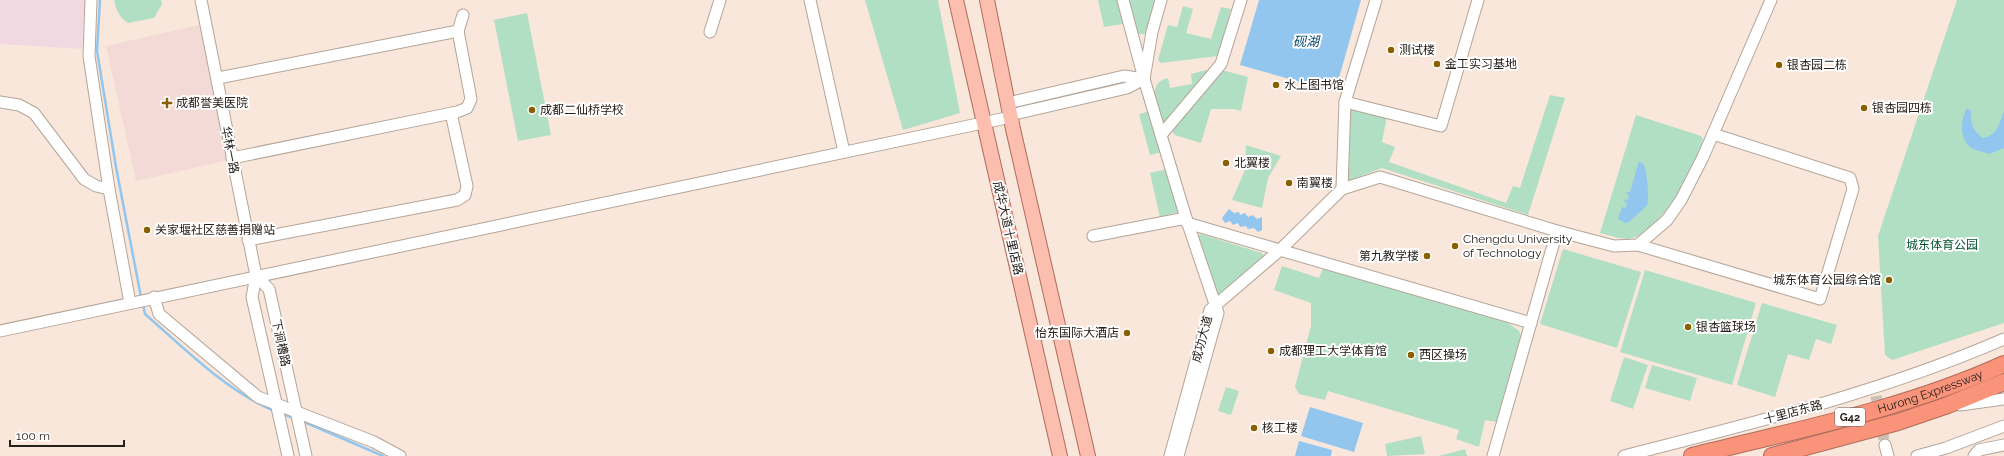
<svg xmlns="http://www.w3.org/2000/svg" width="2004" height="456" font-family="Raleway,'Noto Sans SC',sans-serif">
  <rect width="100%" height="100%" fill="#f8e7da"/>
  <path fill="#f2d9e1" d="M0,0H85L82,49L0,44Z"/>
  <path fill="#f4dad6" d="M199,25L229,160L136,181L106,46Z"/>
  <g fill="#b1dfc4">
    <path d="M114,0H161L162,4L154,18L128,23C119,17 116,10 114,0Z"/>
    <path d="M865,0H938L960,113L903,130Z"/>
    <path d="M1098,0H1117L1123,24L1104,27Z"/>
    <path d="M1125,0H1155L1145,34H1136Z"/>
    <path d="M1957,0H2004V323L1892,360L1885,355L1878,236Z"/>
    <path d="M1183,6L1193,9L1186,33L1211,39L1221,7L1231,9L1218,56L1161,63L1158,60L1168,25L1177,27Z"/>
    <path d="M527,13L551,135L518,141L494,20Z"/>
    <path d="M1206,70L1208,72L1164,123L1161,122C1157,106 1146,83 1168,78L1170,88L1192,84L1191,74Z"/>
    <path d="M1222,70L1248,77L1241,111L1234,109H1211L1201,143L1175,135L1171,130Z"/>
    <path d="M1550,95L1565,98L1528,215L1382,168L1345,182L1348,106L1387,116L1382,142L1395,147L1389,162L1506,203L1513,186L1520,188Z"/>
    <path d="M1151,111L1162,152L1150,155L1139,114Z"/>
    <path d="M1636,115L1701,136L1703,139C1696,167 1659,236 1628,239C1620,239 1608,235 1600,233Z"/>
    <path d="M1246,145L1281,156L1268,178L1262,208L1232,200L1245,170Z"/>
    <path d="M1168,169L1178,212L1160,217L1150,173Z"/>
    <path d="M1200,234L1262,253L1266,258L1222,297L1215,295L1197,238Z"/>
    <path d="M1563,249L1641,272L1617,348L1540,324Z"/>
    <path d="M1282,266L1319,278L1324,266L1462,307L1508,323L1519,331L1522,338L1497,422L1485,420L1479,447L1456,439L1459,430L1328,391L1325,400L1299,394L1295,387L1311,326V303L1274,290Z"/>
    <path d="M1645,270L1756,303L1732,385L1620,352Z"/>
    <path d="M1762,303L1837,325L1831,344L1816,339L1809,360L1788,354L1775,397L1737,385Z"/>
    <path d="M1624,357L1648,365L1633,409L1610,401Z"/>
    <path d="M1652,365L1697,378L1690,401L1645,388Z"/>
    <path d="M1226,387L1239,391L1231,415L1218,411Z"/>
    <path d="M1421,436L1425,454L1387,456L1385,444Z"/>
    <path d="M1465,449L1467,456H1439Z"/>
  </g>
  <g fill="#93c6ef">
    <path d="M1259,0H1361L1335,92L1240,65Z"/>
    <path d="M1967,108L1971,111C1970,123 1973,131 1983,138C1998,135 1999,124 2004,111V148L1989,154C1984,152 1973,150 1969,146C1959,136 1961,119 1967,108Z"/>
    <path d="M1639,161C1641,163 1643,163 1644,165C1647,171 1650,201 1647,205C1642,211 1634,217 1629,222L1625,223L1618,219L1622,207L1626,208L1627,203L1624,202L1625,199L1628,200L1629,195L1626,194L1627,192H1630Z"/>
    <path d="M1229,209L1234,213L1239,212L1240,215L1245,213L1248,217L1253,215L1257,219L1262,217V230L1258,232L1254,228L1248,229L1246,226L1240,227L1238,223L1233,225L1230,221L1225,223L1222,218Z"/>
    <path d="M1310,407L1363,423L1354,452L1301,436Z"/>
    <path d="M1299,441L1332,450L1331,456H1295Z"/>
  </g>
  <g fill="none" stroke-linecap="round" stroke-linejoin="round">
    <g stroke="#93c6ef" stroke-width="2.5">
      <path d="M100,0L97,51L116,167L141,297"/>
      <path d="M143,304L145,314C184,348 227,392 275,411"/>
      <path d="M281,413L293,418"/>
      <path d="M302,421L383,456"/>
    </g>
    <path stroke="#cebfb4" stroke-width="11" stroke-dasharray="11 5.5" stroke-linecap="butt" d="M1876,396L1885,445"/>
    <defs>
      <g id="minor">
        <path d="M91,0L89,56L109,189L130,303"/>
        <path d="M201,0L256,276L252,297L288,456"/>
        <path d="M810,0L844,152"/>
        <path d="M1123,0L1143,75"/>
        <path d="M1161,0L1152,32L1144,79L1186,218L1218,313L1178,456"/>
        <path d="M710,32L720,0"/>
        <path d="M218,78L458,31L463,15"/>
        <path d="M0,102L19,105L34,113L84,179L96,186L109,189"/>
        <path d="M1345,102L1441,126L1478,0"/>
        <path d="M1008,103L1124,76L1144,79"/>
        <path d="M1010,115L1127,88L1144,79"/>
        <path d="M1161,135L1221,64L1241,0"/>
        <path d="M232,158L457,112L467,108L471,99L458,31"/>
        <path d="M1342,189L1345,102L1376,0"/>
        <path d="M1187,223L1531,323"/>
        <path d="M1093,236L1186,218"/>
        <path d="M248,240L457,200L465,195L467,186L451,113"/>
        <path d="M1638,245L1820,299L1853,189L1850,178L1713,134"/>
        <path d="M256,276L269,289L306,456"/>
        <path d="M154,297L159,314L258,397L374,442L400,456"/>
        <path d="M0,331L1011,117"/>
        <path d="M1960,405L2004,399"/>
        <path d="M1885,445L1888,456"/>
        <path d="M1170,456L1210,310L1280,250L1342,189L1380,177L1557,231L1614,246L1638,245L1667,220L1681,200L1703,157L1771,0"/>
        <path d="M1493,456L1557,231"/>
        <path d="M1624,456C1753,423 1882,392 2004,339"/>
        <path d="M1917,456L1946,448L2004,426"/>
        <path d="M1974,456L1979,450L2004,445"/>
      </g>
      <g id="major">
        <path d="M956,0L1060,456"/>
        <path d="M987,0L1013,129L1088,456"/>
      </g>
      <g id="highway">
        <path id="s1" d="M1692,456C1797,430 1905,409 2004,364"/>
        <path d="M1772,456L1898,422L1948,405L2004,382"/>
      </g>
    </defs>
    <use href="#minor" stroke="#b4a598" stroke-width="13"/>
    <use href="#major" stroke="#af6b59" stroke-width="16"/>
    <use href="#highway" stroke="#af6b59" stroke-width="18"/>
    <use href="#minor" stroke="#fff" stroke-width="11"/>
    <use href="#major" stroke="#fbbeaf" stroke-width="14"/>
    <use href="#highway" stroke="#f9937a" stroke-width="16"/>
  </g>
  <g fill="#8a5f00" stroke="#fff" stroke-width="1.5">
    <circle cx="1391" cy="50" r="4"/>
    <circle cx="1437" cy="64" r="4"/>
    <circle cx="1779" cy="65" r="4"/>
    <circle cx="1276" cy="85" r="4"/>
    <path d="M165 97h4v4h4v4h-4v4h-4v-4h-4v-4h4z"/>
    <circle cx="1864" cy="108" r="4"/>
    <circle cx="532" cy="110" r="4"/>
    <circle cx="1226" cy="163" r="4"/>
    <circle cx="1289" cy="183" r="4"/>
    <circle cx="147" cy="230" r="4"/>
    <circle cx="1455" cy="246" r="4"/>
    <circle cx="1427" cy="256" r="4"/>
    <circle cx="1889" cy="280" r="4"/>
    <circle cx="1688" cy="327" r="4"/>
    <circle cx="1127" cy="333" r="4"/>
    <circle cx="1271" cy="351" r="4"/>
    <circle cx="1411" cy="355" r="4"/>
    <circle cx="1254" cy="428" r="4"/>
  </g>
  <g text-anchor="middle" stroke-width="4" stroke-linejoin="round" paint-order="stroke">
    <rect fill="#fff" stroke="#67635f" stroke-width="1" x="1835" y="408" width="30" height="18" rx="3"/>
    <g font-size="11" font-weight="bold" fill="#26201b">
      <text x="1850" y="421">G42</text>
    </g>
    <g font-size="12" fill="#26201b" stroke="#fff" text-anchor="start">
      <text x="1399" y="54">测试楼</text>
      <text x="1445" y="68">金工实习基地</text>
      <text x="1787" y="69">银杏园二栋</text>
      <text x="1284" y="89">水上图书馆</text>
      <text x="176" y="107">成都誉美医院</text>
      <text x="1872" y="112">银杏园四栋</text>
      <text x="540" y="114">成都二仙桥学校</text>
      <text x="1234" y="167">北翼楼</text>
      <text x="1297" y="187">南翼楼</text>
      <text x="155" y="234">关家堰社区慈善捐赠站</text>
      <text x="1463" y="243">Chengdu University<tspan x="1463" dy="14">of Technology</tspan></text>
      <text x="1419" y="260" text-anchor="end">第九教学楼</text>
      <text x="1881" y="284" text-anchor="end">城东体育公园综合馆</text>
      <text x="1696" y="331">银杏篮球场</text>
      <text x="1119" y="337" text-anchor="end">怡东国际大酒店</text>
      <text x="1279" y="355">成都理工大学体育馆</text>
      <text x="1419" y="359">西区操场</text>
      <text x="1262" y="432">核工楼</text>
    </g>
    <g font-size="12" fill="#26201b" stroke="#fff">
      <text transform="translate(230 150) rotate(79)" y="4">华林一路</text>
      <text transform="translate(1008 228) rotate(77)" y="4">成华大道十里店路</text>
      <text transform="translate(1202 339) rotate(-75)" y="4">成功大道</text>
      <text transform="translate(281 343) rotate(78)" y="4">下涧槽路</text>
      <text dy="4" stroke="none"><textPath href="#s1" startOffset="247">Hurong Expressway</textPath></text>
      <text transform="translate(1793 412) rotate(-15)" y="4">十里店东路</text>
    </g>
    <g font-size="12" fill="#025132" stroke="#fff">
      <text x="1942" y="249">城东体育公园</text>
    </g>
    <g font-size="13" font-style="italic" fill="#09476d" stroke="#fff">
      <text x="1306" y="46">砚湖</text>
    </g>
  </g>
  <path d="M10 440v6h114v-6" fill="none" stroke="#26201b" stroke-width="2"/>
  <text x="16" y="440" font-size="12" fill="#26201b" stroke="#ffffff" stroke-width="3" paint-order="stroke">100 m</text>
</svg>
